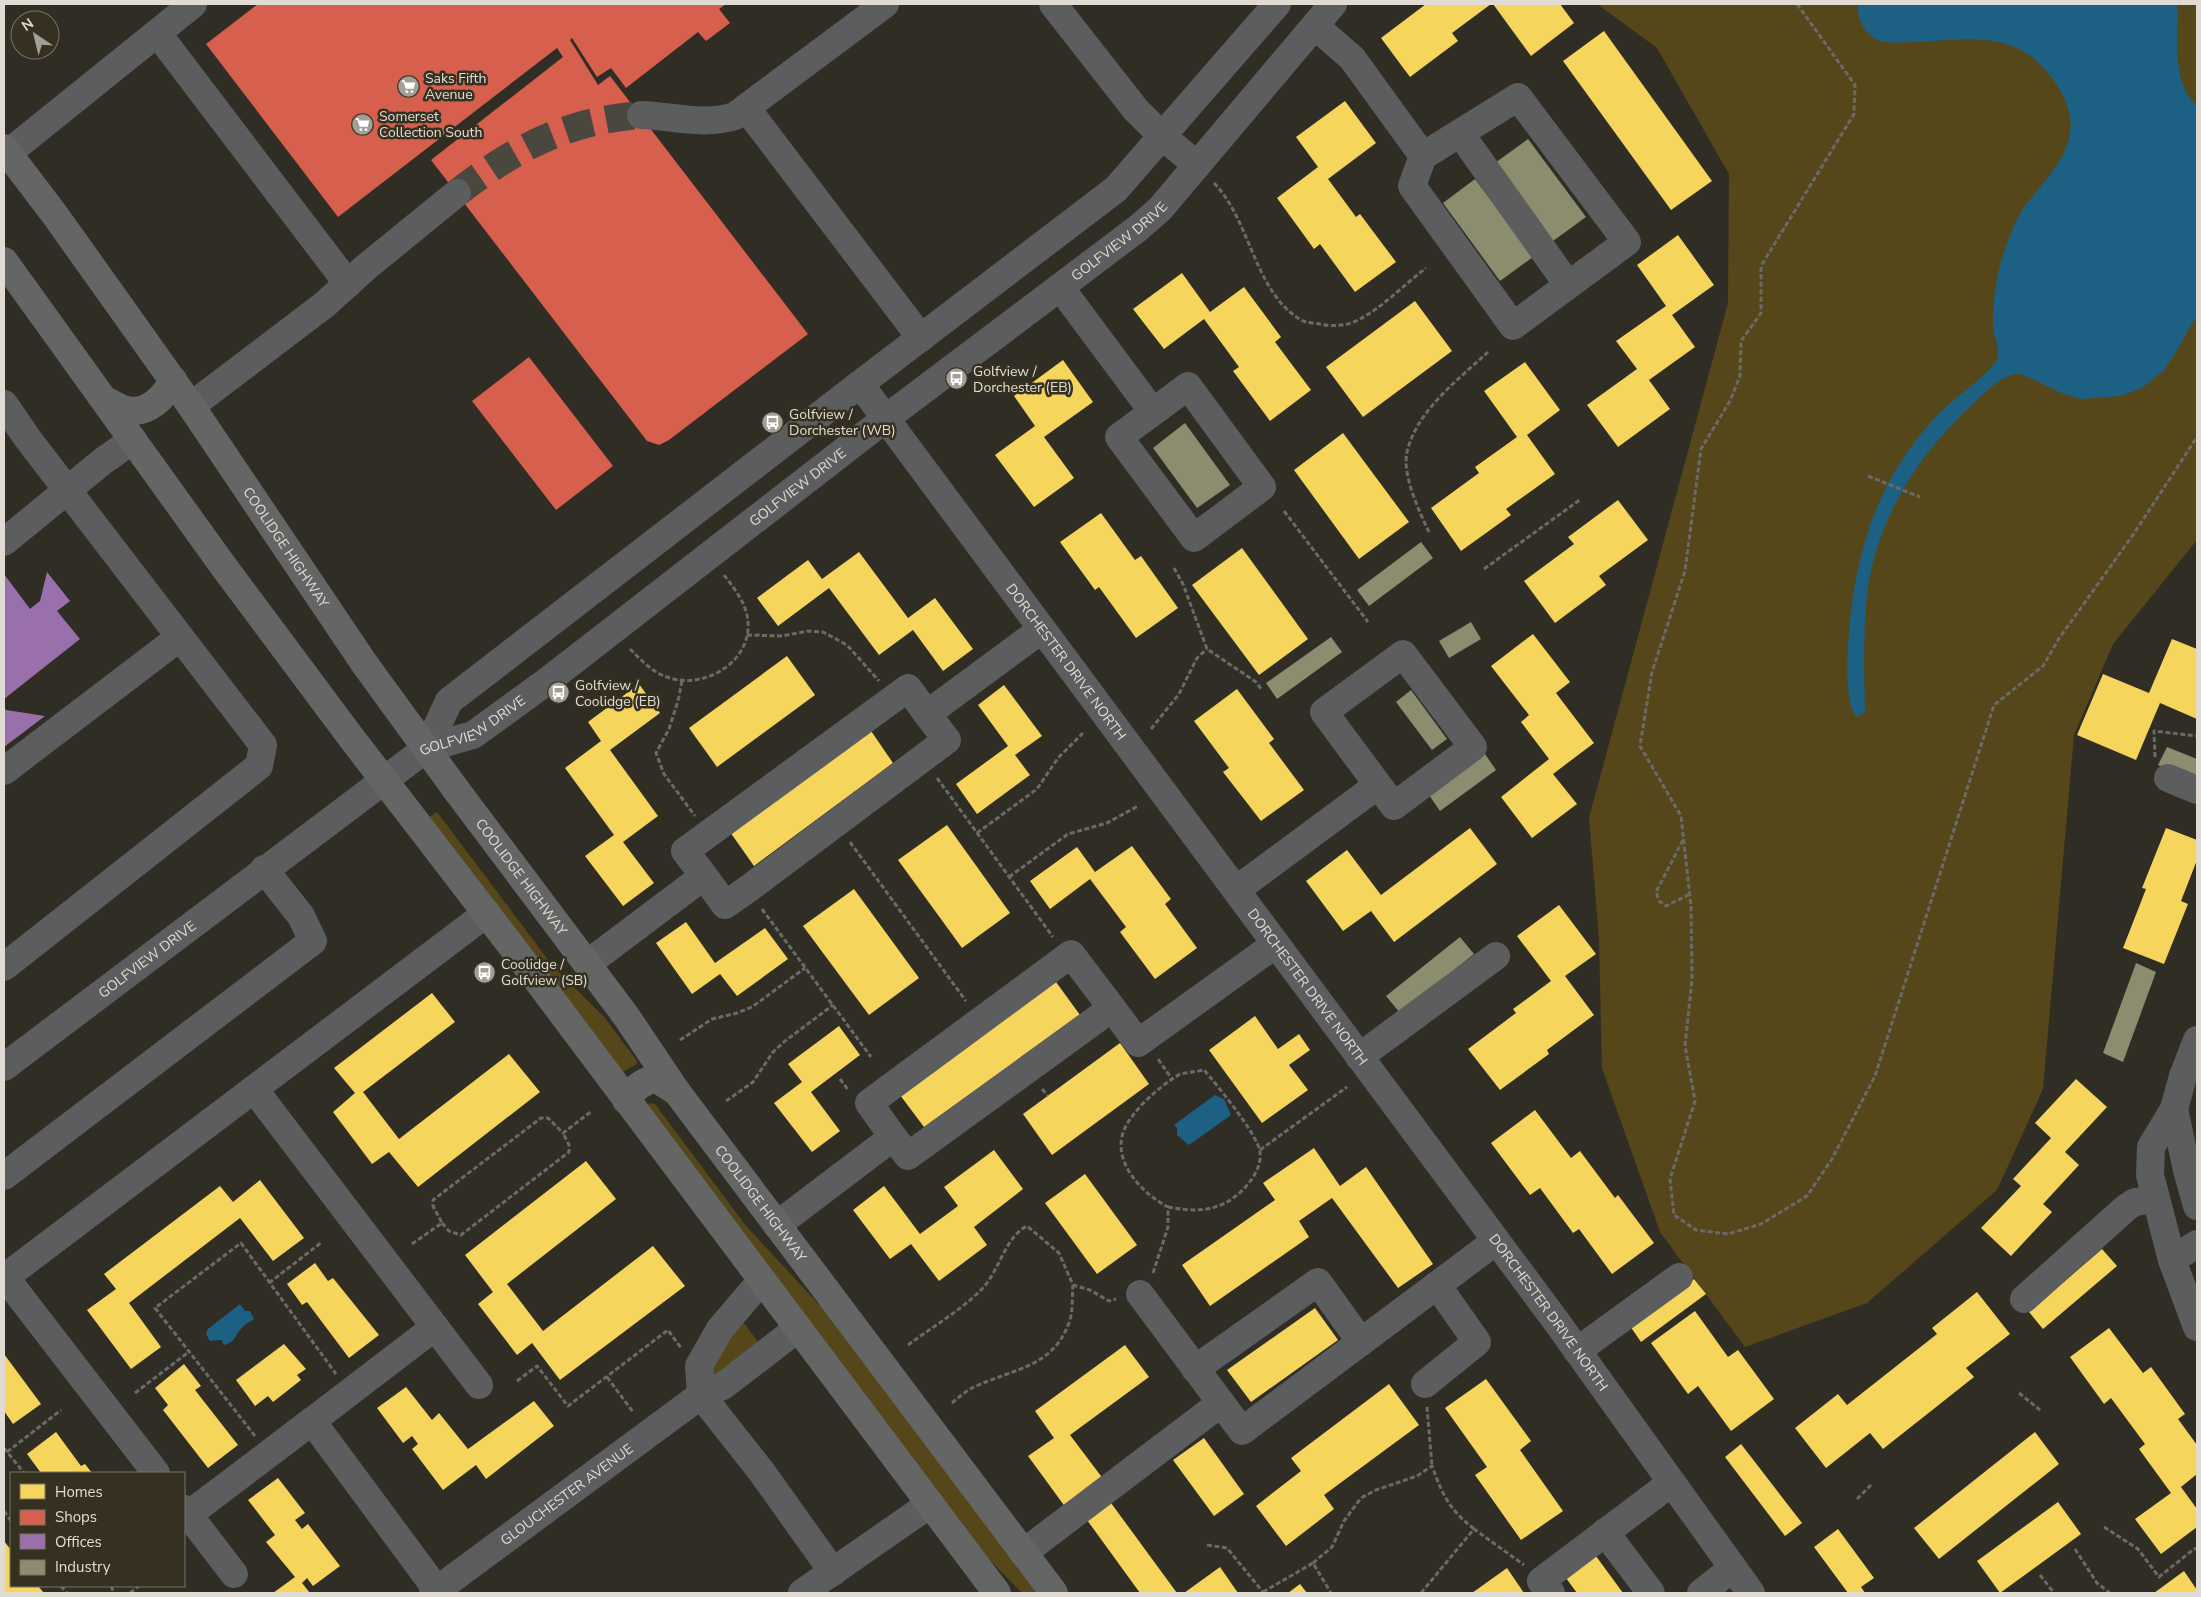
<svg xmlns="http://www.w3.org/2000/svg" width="2201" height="1597" font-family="'Nunito Sans',sans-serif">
  <rect width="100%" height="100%" fill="#302d25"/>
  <g fill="#56471a">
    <path d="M1597,4H2197V540L2113,644L2074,735L2043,1089L1997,1190L1867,1303L1745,1347L1660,1232L1602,1068L1599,939L1589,818L1728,303L1729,174L1657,48Z"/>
    <path d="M437,812L552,965L605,1018L637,1061V1064L623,1072L428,818Z"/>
    <path d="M650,1103L655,1104L746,1226L825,1311L1037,1593H1022L982,1552L647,1106Z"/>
    <path d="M743,1322L759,1343L714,1377L709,1369L727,1338Z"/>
  </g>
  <g fill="#1c6184">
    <path d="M1858,4H2177C2179,38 2170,80 2197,106V315L2176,352L2164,370L2142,388L2120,396L2081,399L2064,394L2021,374C2003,372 1981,396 1969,408C1916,457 1876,522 1867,594C1863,633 1864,673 1865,712L1857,717C1846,707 1847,663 1848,647C1853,562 1873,486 1932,421C1951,399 1978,384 1996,362C2002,348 1994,340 1993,326C1993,298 1997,269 2007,244C2012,231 2017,217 2025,206C2039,187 2057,170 2066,148C2074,127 2071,109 2060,90C2016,15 1951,47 1883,42C1866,37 1857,21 1858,4Z"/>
    <path d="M1215,1095L1224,1099L1231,1115L1189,1145L1177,1135V1128L1174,1125Z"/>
    <path d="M240,1304L245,1311H250L254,1319C250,1322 244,1324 241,1329C234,1336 236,1342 224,1345L221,1340L210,1341L206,1334L208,1329Z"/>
  </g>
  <g fill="#f6d55c">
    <path d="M1426,4H1491L1452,33L1458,41L1410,77L1381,38Z"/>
    <path d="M1493,4H1560L1574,23L1531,56Z"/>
    <path d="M1604,31L1712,181L1671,210L1563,61Z"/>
    <path d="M1345,101L1376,143L1328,179L1356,217L1360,214L1396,262L1355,292L1320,244L1314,249L1277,198L1318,167L1296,137Z"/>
    <path d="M1678,235L1714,285L1672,315L1695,347L1649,380L1670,409L1618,447L1587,405L1637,369L1616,341L1666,306L1637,265Z"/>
    <path d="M1182,273L1210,312L1244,287L1281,337L1275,342L1311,390L1270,421L1233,371L1239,367L1204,319L1164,349L1133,309Z"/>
    <path d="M1415,301L1452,351L1363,417L1326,367Z"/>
    <path d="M1063,360L1093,402L1044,437L1074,478L1034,507L995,455L1035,426L1014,396Z"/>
    <path d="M1525,362L1560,410L1527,435L1555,474L1506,509L1511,515L1461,551L1431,508L1479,473L1475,467L1517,437L1484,391Z"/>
    <path d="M1343,433L1409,522L1359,559L1294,470Z"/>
    <path d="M1618,500L1648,540L1599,576L1606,585L1555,623L1524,581L1574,544L1568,537Z"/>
    <path d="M1101,513L1135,560L1141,556L1178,608L1136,638L1099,587L1095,590L1060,542Z"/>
    <path d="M1242,548L1308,639L1259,675L1192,585Z"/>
    <path d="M859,552L908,618L935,598L973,649L943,671L913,630L879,655L829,588L778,626L757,598L808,560L822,579Z"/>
    <path d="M1533,634L1570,682L1556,693L1594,743L1553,774L1577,804L1532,838L1501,797L1549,759L1521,722L1529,715L1491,666Z"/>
    <path d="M2172,639L2197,649V719L2160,703L2136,760L2077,735L2103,674L2149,693Z"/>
    <path d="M787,656L815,695L717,767L689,728Z"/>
    <path d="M639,684L660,713L610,750L658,816L623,842L654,883L623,906L585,856L614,835L565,768L601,741L588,722Z"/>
    <path d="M1004,685L1042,736L1015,755L1030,775L977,814L956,784L1008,746L978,705Z"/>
    <path d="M1237,689L1274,739L1269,743L1304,790L1261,821L1223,772L1229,768L1194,721Z"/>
    <path d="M869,728L893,763L754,866L730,832Z"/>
    <path d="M947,825L1010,913L962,948L898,860Z"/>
    <path d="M1470,828L1497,864L1394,942L1371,911L1343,931L1306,881L1347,850L1381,895Z"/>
    <path d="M2166,828L2197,840V860L2181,901L2188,904L2164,964L2123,948L2146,889L2142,888Z"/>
    <path d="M1132,846L1171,899L1165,904L1197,948L1155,979L1120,932L1126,927L1090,879L1050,909L1030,881L1077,847L1095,872Z"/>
    <path d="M854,889L919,978L869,1015L803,926Z"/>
    <path d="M1559,905L1596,954L1565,976L1594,1015L1547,1050L1549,1054L1500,1090L1468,1049L1516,1013L1513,1009L1551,981L1517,936Z"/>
    <path d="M686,922L715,963L765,928L788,959L737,996L720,974L692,994L656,943Z"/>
    <path d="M1056,982L1080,1015L924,1127L900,1095Z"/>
    <path d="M432,993L455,1022L363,1092L399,1139L509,1054L540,1092L418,1187L389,1152L372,1164L333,1112L355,1093L334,1068Z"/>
    <path d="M1255,1016L1278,1049L1299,1034L1310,1050L1289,1065L1308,1090L1262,1123L1209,1050Z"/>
    <path d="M839,1026L860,1055L811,1092L840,1131L812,1152L774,1103L802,1082L788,1064Z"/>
    <path d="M1120,1043L1149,1084L1052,1155L1023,1114Z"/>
    <path d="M2076,1079L2107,1107L2065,1152L2079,1165L2043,1204L2052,1212L2011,1256L1981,1228L2021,1186L2013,1179L2051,1138L2035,1123Z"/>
    <path d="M1535,1110L1571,1158L1580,1151L1615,1198L1618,1195L1654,1243L1612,1274L1579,1229L1573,1233L1540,1188L1530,1195L1491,1143Z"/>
    <path d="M1314,1148L1340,1186L1366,1167L1433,1264L1398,1288L1332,1198L1299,1221L1309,1237L1210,1306L1182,1265L1275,1200L1263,1183Z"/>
    <path d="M994,1150L1023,1189L974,1227L987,1245L939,1281L911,1244L890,1259L853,1210L884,1186L920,1234L958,1206L944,1187Z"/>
    <path d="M586,1161L616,1199L507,1284L543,1331L653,1246L685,1286L560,1380L532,1343L517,1355L478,1304L493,1292L465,1255Z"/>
    <path d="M1085,1174L1137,1245L1097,1274L1045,1203Z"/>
    <path d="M260,1180L304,1238L273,1261L240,1218L129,1303L161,1347L131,1369L87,1310L116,1289L104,1274L220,1186L233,1202Z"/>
    <path d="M2102,1249L2117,1266L2043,1329L2029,1312Z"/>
    <path d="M315,1263L328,1281L333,1278L379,1335L349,1358L307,1302L302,1305L287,1284Z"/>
    <path d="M1694,1279L1706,1294L1641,1342L1630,1326Z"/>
    <path d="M1977,1292L2010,1334L1966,1368L1974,1377L1883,1449L1870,1433L1826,1468L1795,1428L1838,1394L1847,1405L1937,1334L1932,1328Z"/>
    <path d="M1315,1308L1338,1340L1251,1402L1227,1370Z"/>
    <path d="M1695,1311L1728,1357L1738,1350L1774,1399L1731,1431L1698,1386L1688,1394L1651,1343Z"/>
    <path d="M2109,1328L2143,1373L2151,1367L2185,1414L2178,1419L2197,1445V1474L2181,1487L2197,1509V1527L2161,1554L2135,1519L2171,1493L2139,1449L2145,1444L2111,1398L2104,1404L2070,1357Z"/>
    <path d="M284,1344L306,1369L297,1375L301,1380L273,1402L268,1396L255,1406L236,1380Z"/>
    <path d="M1125,1345L1149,1377L1070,1435L1104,1480L1066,1508L1028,1456L1054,1438L1035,1411Z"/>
    <path d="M4,1354L41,1404L13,1424L4,1411Z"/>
    <path d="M184,1364L201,1386L195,1390L238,1445L208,1468L163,1410L168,1405L155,1388Z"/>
    <path d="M1486,1379L1531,1441L1520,1450L1563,1511L1521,1540L1475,1475L1487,1467L1445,1408Z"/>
    <path d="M1389,1384L1419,1425L1324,1495L1334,1509L1286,1546L1256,1506L1301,1471L1291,1458Z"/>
    <path d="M406,1387L432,1420L439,1413L468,1449L534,1401L554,1426L486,1479L476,1465L443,1490L412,1449L418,1444L412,1436L403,1443L377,1408Z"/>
    <path d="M56,1432L81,1466L85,1464L92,1473H41L27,1454Z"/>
    <path d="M2035,1432L2059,1464L1939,1559L1914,1528Z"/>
    <path d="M1204,1438L1244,1494L1214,1516L1173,1460Z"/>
    <path d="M1741,1444L1802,1523L1785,1536L1725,1457Z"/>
    <path d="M278,1478L305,1513L295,1520L302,1529L308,1524L340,1566L313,1586L307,1578L302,1583L310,1593H273L295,1577L266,1542L275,1535L248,1500Z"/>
    <path d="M2058,1502L2081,1534L2000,1593L1977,1561Z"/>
    <path d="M1111,1503L1177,1593H1140L1087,1520Z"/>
    <path d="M1838,1529L1874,1578L1861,1587L1865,1593H1848L1814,1547Z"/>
    <path d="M4,1541L11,1550V1586H38L44,1593H4Z"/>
    <path d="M1593,1552L1623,1593H1577L1563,1574Z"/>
    <path d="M1220,1567L1238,1593H1184Z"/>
    <path d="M1507,1568L1524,1593H1472Z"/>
    <path d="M2184,1571L2197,1590V1593H2154Z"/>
    <path d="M1300,1584L1307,1593H1288Z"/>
  </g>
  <g fill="#d6604d">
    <path d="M258,4H726L719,9L730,23L706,41L698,32L626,88L611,68L597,77L572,38L570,40L598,85L610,76L808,334L669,440L659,445L647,441L431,160L563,57L557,48L338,217L206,44Z"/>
    <path d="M529,357L613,466L556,510L472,401Z"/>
  </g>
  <g fill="#9970ab">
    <path d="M47,572L70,601L57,611L80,639L4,699V574L30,609L40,601Z"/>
    <path d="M4,707L6,710L45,716L4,747Z"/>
  </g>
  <g fill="#8c8c6e">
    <path d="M1528,139L1586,217L1553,241L1495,163Z"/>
    <path d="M1475,179L1533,257L1500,281L1443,203Z"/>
    <path d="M1185,423L1230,485L1197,508L1153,448Z"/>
    <path d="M1421,542L1433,558L1369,606L1357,590Z"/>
    <path d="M1471,622L1481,639L1449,658L1439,641Z"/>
    <path d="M1331,637L1342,652L1277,699L1266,683Z"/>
    <path d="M1411,690L1447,739L1432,750L1396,702Z"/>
    <path d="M2167,747L2197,759V781L2158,765Z"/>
    <path d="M1485,754L1496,770L1440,811L1429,795Z"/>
    <path d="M1460,937L1474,954L1400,1013L1386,996Z"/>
    <path d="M2136,963L2156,972L2123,1062L2103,1053Z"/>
  </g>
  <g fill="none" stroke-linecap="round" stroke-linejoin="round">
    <path stroke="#4a473f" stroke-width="28" stroke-dasharray="28 14" stroke-linecap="butt" d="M457,193C515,148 566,121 641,115"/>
    <g stroke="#6a6a68" stroke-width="3" stroke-dasharray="5 2.5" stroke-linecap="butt">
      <path d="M1797,4L1855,85L1854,114L1761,266V313L1741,341L1740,376L1730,401L1701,449L1685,571L1652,672L1640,746L1681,816L1691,906L1692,980L1685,1046L1695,1101L1670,1179L1674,1215L1696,1230L1728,1234L1761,1224L1807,1196L1832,1159L1875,1076L1994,705L2043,666L2058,640L2135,532L2197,437"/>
      <path d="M1214,183C1251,221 1254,292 1301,320C1306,323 1314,323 1320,324C1333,327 1348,326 1360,319C1384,306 1405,284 1426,268"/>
      <path d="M1868,476L1920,497"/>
      <path d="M1284,511L1368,622"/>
      <path d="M1429,532C1419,511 1402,475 1407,452C1417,410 1458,380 1488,352"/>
      <path d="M1174,568L1183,584L1207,649L1256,682L1262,690"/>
      <path d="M1484,569L1581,499"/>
      <path d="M747,635L782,636L808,631L823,632L847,645L879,681"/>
      <path d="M630,649C641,660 654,674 670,678C705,689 751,662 748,622C747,604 734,588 724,575"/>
      <path d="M682,681L678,701L669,729L656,753L664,774L695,816"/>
      <path d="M1151,729L1179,694L1197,658L1207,649"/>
      <path d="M2155,757L2154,731L2197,736"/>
      <path d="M937,778L1053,937"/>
      <path d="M977,833L1037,789L1058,758L1083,733"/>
      <path d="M1683,840L1656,892L1659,901L1666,906L1690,894"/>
      <path d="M850,842L966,1001"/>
      <path d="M1009,877L1068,834L1107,823L1138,806"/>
      <path d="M762,909L871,1057"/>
      <path d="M680,1040L712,1019L737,1013L752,1007L805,968"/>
      <path d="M840,1079L849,1091"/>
      <path d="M1042,1089L1048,1096"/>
      <path d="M726,1101L753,1082L773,1052L785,1041L833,1005"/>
      <path d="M1260,1150L1347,1087"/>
      <path d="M1168,1207C1184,1210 1202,1212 1218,1206C1237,1200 1263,1174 1260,1152C1258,1135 1217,1085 1204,1070L1180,1074L1172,1079"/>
      <path d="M442,1223L449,1231L461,1235L569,1152V1145L563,1133"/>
      <path d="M412,1244L442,1223L433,1206V1200L541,1118H548L563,1133L592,1111"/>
      <path d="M1153,1273L1168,1227V1207C1143,1194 1111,1162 1124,1130C1133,1110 1155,1091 1172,1079L1158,1059"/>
      <path d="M269,1283L322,1242"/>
      <path d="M908,1345C932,1327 960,1311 981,1290C1000,1271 1004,1238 1027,1226L1059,1253L1073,1285L1090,1290L1109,1301L1116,1299"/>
      <path d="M607,1377L633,1412"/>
      <path d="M517,1381L537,1366L568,1406L668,1330L681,1348"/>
      <path d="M135,1393L190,1351"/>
      <path d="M2019,1393L2040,1410"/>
      <path d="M952,1403C959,1397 966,1391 974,1387C1014,1368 1054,1368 1070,1320C1073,1309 1072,1296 1073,1285"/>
      <path d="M1427,1407L1432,1466"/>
      <path d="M255,1436L155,1308L241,1243L336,1374"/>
      <path d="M4,1448L24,1473"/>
      <path d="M7,1452L61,1410"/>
      <path d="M1857,1499L1871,1485"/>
      <path d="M4,1511L11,1521"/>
      <path d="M2104,1527L2138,1549L2159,1577L2194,1549H2197"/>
      <path d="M1207,1545L1227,1548L1263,1592"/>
      <path d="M2075,1549L2097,1583L2110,1593"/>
      <path d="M1313,1563L1332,1547L1344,1521L1361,1498L1376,1490L1417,1476L1432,1466C1443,1496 1449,1509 1474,1529"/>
      <path d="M2040,1575L2054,1593"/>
      <path d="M61,1586L67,1593"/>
      <path d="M111,1586L114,1593"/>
      <path d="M1263,1592L1313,1563L1331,1593"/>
      <path d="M130,1593L139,1586"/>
      <path d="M1421,1593L1474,1529L1524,1565"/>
    </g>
    <g stroke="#5c5d5e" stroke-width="28">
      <path d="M1053,4L1136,110L1163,137L1197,165"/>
      <path d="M1315,26L1352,58L1423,156L1518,97L1627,242L1513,326L1412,186L1423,156"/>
      <path d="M158,34L348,284"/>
      <path d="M747,109L921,338"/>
      <path d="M641,115C672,116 705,126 735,116L885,4"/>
      <path d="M1460,133L1568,285"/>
      <path d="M8,153L193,4"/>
      <path d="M1060,287L1153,412L1119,437L1194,538L1262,487L1188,386L1153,412"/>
      <path id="s1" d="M860,384L1556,1321L1751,1593"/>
      <path d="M4,404L28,439L263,745L259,766L4,967"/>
      <path d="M191,406L324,305L365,268L457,193"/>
      <path d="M4,542L103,461L133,440"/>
      <path d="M427,748L449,701L860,384L1116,189L1277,4"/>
      <path d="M4,771L180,637"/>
      <path d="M2168,778L2197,790"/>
      <path d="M704,876L685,851L908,688L927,714L1041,630"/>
      <path d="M1236,890L1378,785L1394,806L1473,747L1403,654L1324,712L1378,785"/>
      <path d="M587,964L704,876L725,905L748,889L947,740L927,714"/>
      <path d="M2197,1040L2183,1076L2174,1109L2151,1147L2150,1175L2172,1260L2197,1327"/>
      <path d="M1359,1057L1496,956"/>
      <path id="s2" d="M4,1067L427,748L473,735L546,682L885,419L1137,229L1160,209L1333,4"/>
      <path d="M254,1089L479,1385"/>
      <path d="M2174,1109L2187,1170L2197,1206"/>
      <path d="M893,1137L869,1103L1071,954L1112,1008"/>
      <path d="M4,1176L313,941L301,916L264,869"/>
      <path d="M777,1225L893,1137L908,1156L1112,1008L1138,1043L1276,944"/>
      <path d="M2172,1260L2197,1244"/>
      <path d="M5,1277L156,1473"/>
      <path d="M4,1278L487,913"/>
      <path d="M1140,1294L1242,1431L1496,1241"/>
      <path d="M2024,1299L2127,1207L2135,1202L2155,1199"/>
      <path d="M1577,1351L1679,1277"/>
      <path d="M1195,1369L1318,1282L1361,1342"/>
      <path d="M1425,1384L1477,1342L1437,1285"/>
      <path d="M701,1395L761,1471L833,1572"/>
      <path d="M701,1395L699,1366L720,1329L761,1281"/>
      <path d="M312,1421L435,1327"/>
      <path d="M184,1509L234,1574"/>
      <path d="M188,1515L312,1421L437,1590"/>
      <path d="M1605,1532L1651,1593"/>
      <path d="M1023,1553L1221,1403"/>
      <path id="s3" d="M433,1593L701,1395L723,1386L797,1329"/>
      <path d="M802,1593L930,1504"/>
      <path d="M1551,1593L1541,1581L1671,1483"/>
      <path d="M1701,1593L1733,1568"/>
    </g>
    <g stroke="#646666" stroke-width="28">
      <path id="s4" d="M4,148L55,215L191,406L364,663L457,791L626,1016L677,1092L1054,1593"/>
      <path d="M4,261L224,567L350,736L516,952L997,1593"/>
      <path d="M105,400C112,403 119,409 127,410C147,415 165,397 173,380"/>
      <path d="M626,1100C634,1088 641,1083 655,1078L677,1092"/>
    </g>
  </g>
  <defs>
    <symbol id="supermarket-disc" viewBox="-11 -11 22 22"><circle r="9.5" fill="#a29f96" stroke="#353020"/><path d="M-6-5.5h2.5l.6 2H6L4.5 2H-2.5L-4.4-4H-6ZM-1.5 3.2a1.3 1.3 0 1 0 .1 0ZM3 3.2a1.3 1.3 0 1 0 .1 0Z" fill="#fff"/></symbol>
    <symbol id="bus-disc" viewBox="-11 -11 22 22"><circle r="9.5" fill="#a29f96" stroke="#353020"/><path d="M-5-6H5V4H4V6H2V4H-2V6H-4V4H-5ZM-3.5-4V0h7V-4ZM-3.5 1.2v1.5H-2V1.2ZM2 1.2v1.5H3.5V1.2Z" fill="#fff"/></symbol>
  </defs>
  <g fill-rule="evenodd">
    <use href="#supermarket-disc" x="396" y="74" width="25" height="25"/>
    <use href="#supermarket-disc" x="350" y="112" width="25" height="25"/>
    <use href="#bus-disc" x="944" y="366" width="25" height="25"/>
    <use href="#bus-disc" x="760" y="410" width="25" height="25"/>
    <use href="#bus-disc" x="546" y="680" width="25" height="25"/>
    <use href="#bus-disc" x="472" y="960" width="25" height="25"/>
  </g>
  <g text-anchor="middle" stroke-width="5" stroke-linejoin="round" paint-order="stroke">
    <g font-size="14" fill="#e0dcd3" stroke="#353020" text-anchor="start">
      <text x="425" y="83">Saks Fifth<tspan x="425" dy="16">Avenue</tspan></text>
      <text x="379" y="121">Somerset<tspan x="379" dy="16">Collection South</tspan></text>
      <text x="973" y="376">Golfview /<tspan x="973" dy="16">Dorchester (EB)</tspan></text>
      <text x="789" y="419">Golfview /<tspan x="789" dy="16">Dorchester (WB)</tspan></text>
      <text x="575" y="690">Golfview /<tspan x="575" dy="16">Coolidge (EB)</tspan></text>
      <text x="501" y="969">Coolidge /<tspan x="501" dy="16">Golfview (SB)</tspan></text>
    </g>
    <g font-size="14" fill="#e0dcd3" stroke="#353020">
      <text dy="5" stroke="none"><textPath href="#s2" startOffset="1391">GOLFVIEW DRIVE</textPath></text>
      <text dy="5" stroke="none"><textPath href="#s2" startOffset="986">GOLFVIEW DRIVE</textPath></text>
      <text dy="5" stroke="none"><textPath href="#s4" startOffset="489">COOLIDGE HIGHWAY</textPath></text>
      <text dy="5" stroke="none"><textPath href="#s1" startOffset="346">DORCHESTER DRIVE NORTH</textPath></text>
      <text dy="5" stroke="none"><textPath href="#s2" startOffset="581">GOLFVIEW DRIVE</textPath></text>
      <text dy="5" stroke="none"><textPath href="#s4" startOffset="894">COOLIDGE HIGHWAY</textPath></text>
      <text dy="5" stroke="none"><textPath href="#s2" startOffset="179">GOLFVIEW DRIVE</textPath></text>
      <text dy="5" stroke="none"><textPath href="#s1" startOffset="751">DORCHESTER DRIVE NORTH</textPath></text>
      <text dy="5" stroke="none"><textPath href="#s4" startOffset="1299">COOLIDGE HIGHWAY</textPath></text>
      <text dy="5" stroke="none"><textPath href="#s1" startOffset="1156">DORCHESTER DRIVE NORTH</textPath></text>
      <text dy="5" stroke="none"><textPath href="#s3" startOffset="166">GLOUCHESTER AVENUE</textPath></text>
    </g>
  </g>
  <rect width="2201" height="1597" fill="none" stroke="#e0dcd3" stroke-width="10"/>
  <rect x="10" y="1472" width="175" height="115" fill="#353020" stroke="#797568"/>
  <rect x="20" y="1484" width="25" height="15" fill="#f6d55c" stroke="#797568"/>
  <text x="55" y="1497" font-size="15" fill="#e0dcd3">Homes</text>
  <rect x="20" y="1510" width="25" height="15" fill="#d6604d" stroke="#797568"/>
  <text x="55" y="1522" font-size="15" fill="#e0dcd3">Shops</text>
  <rect x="20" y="1534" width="25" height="15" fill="#9970ab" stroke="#797568"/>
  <text x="55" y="1547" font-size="15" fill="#e0dcd3">Offices</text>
  <rect x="20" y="1560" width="25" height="15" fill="#8c8c6e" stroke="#797568"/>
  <text x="55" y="1572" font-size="15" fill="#e0dcd3">Industry</text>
  <g transform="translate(35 35) rotate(325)"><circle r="24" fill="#353020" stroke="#797568"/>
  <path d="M0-4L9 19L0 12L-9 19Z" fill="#a29f96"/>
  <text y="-8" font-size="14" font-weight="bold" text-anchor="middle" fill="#e0dcd3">N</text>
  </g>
</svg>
